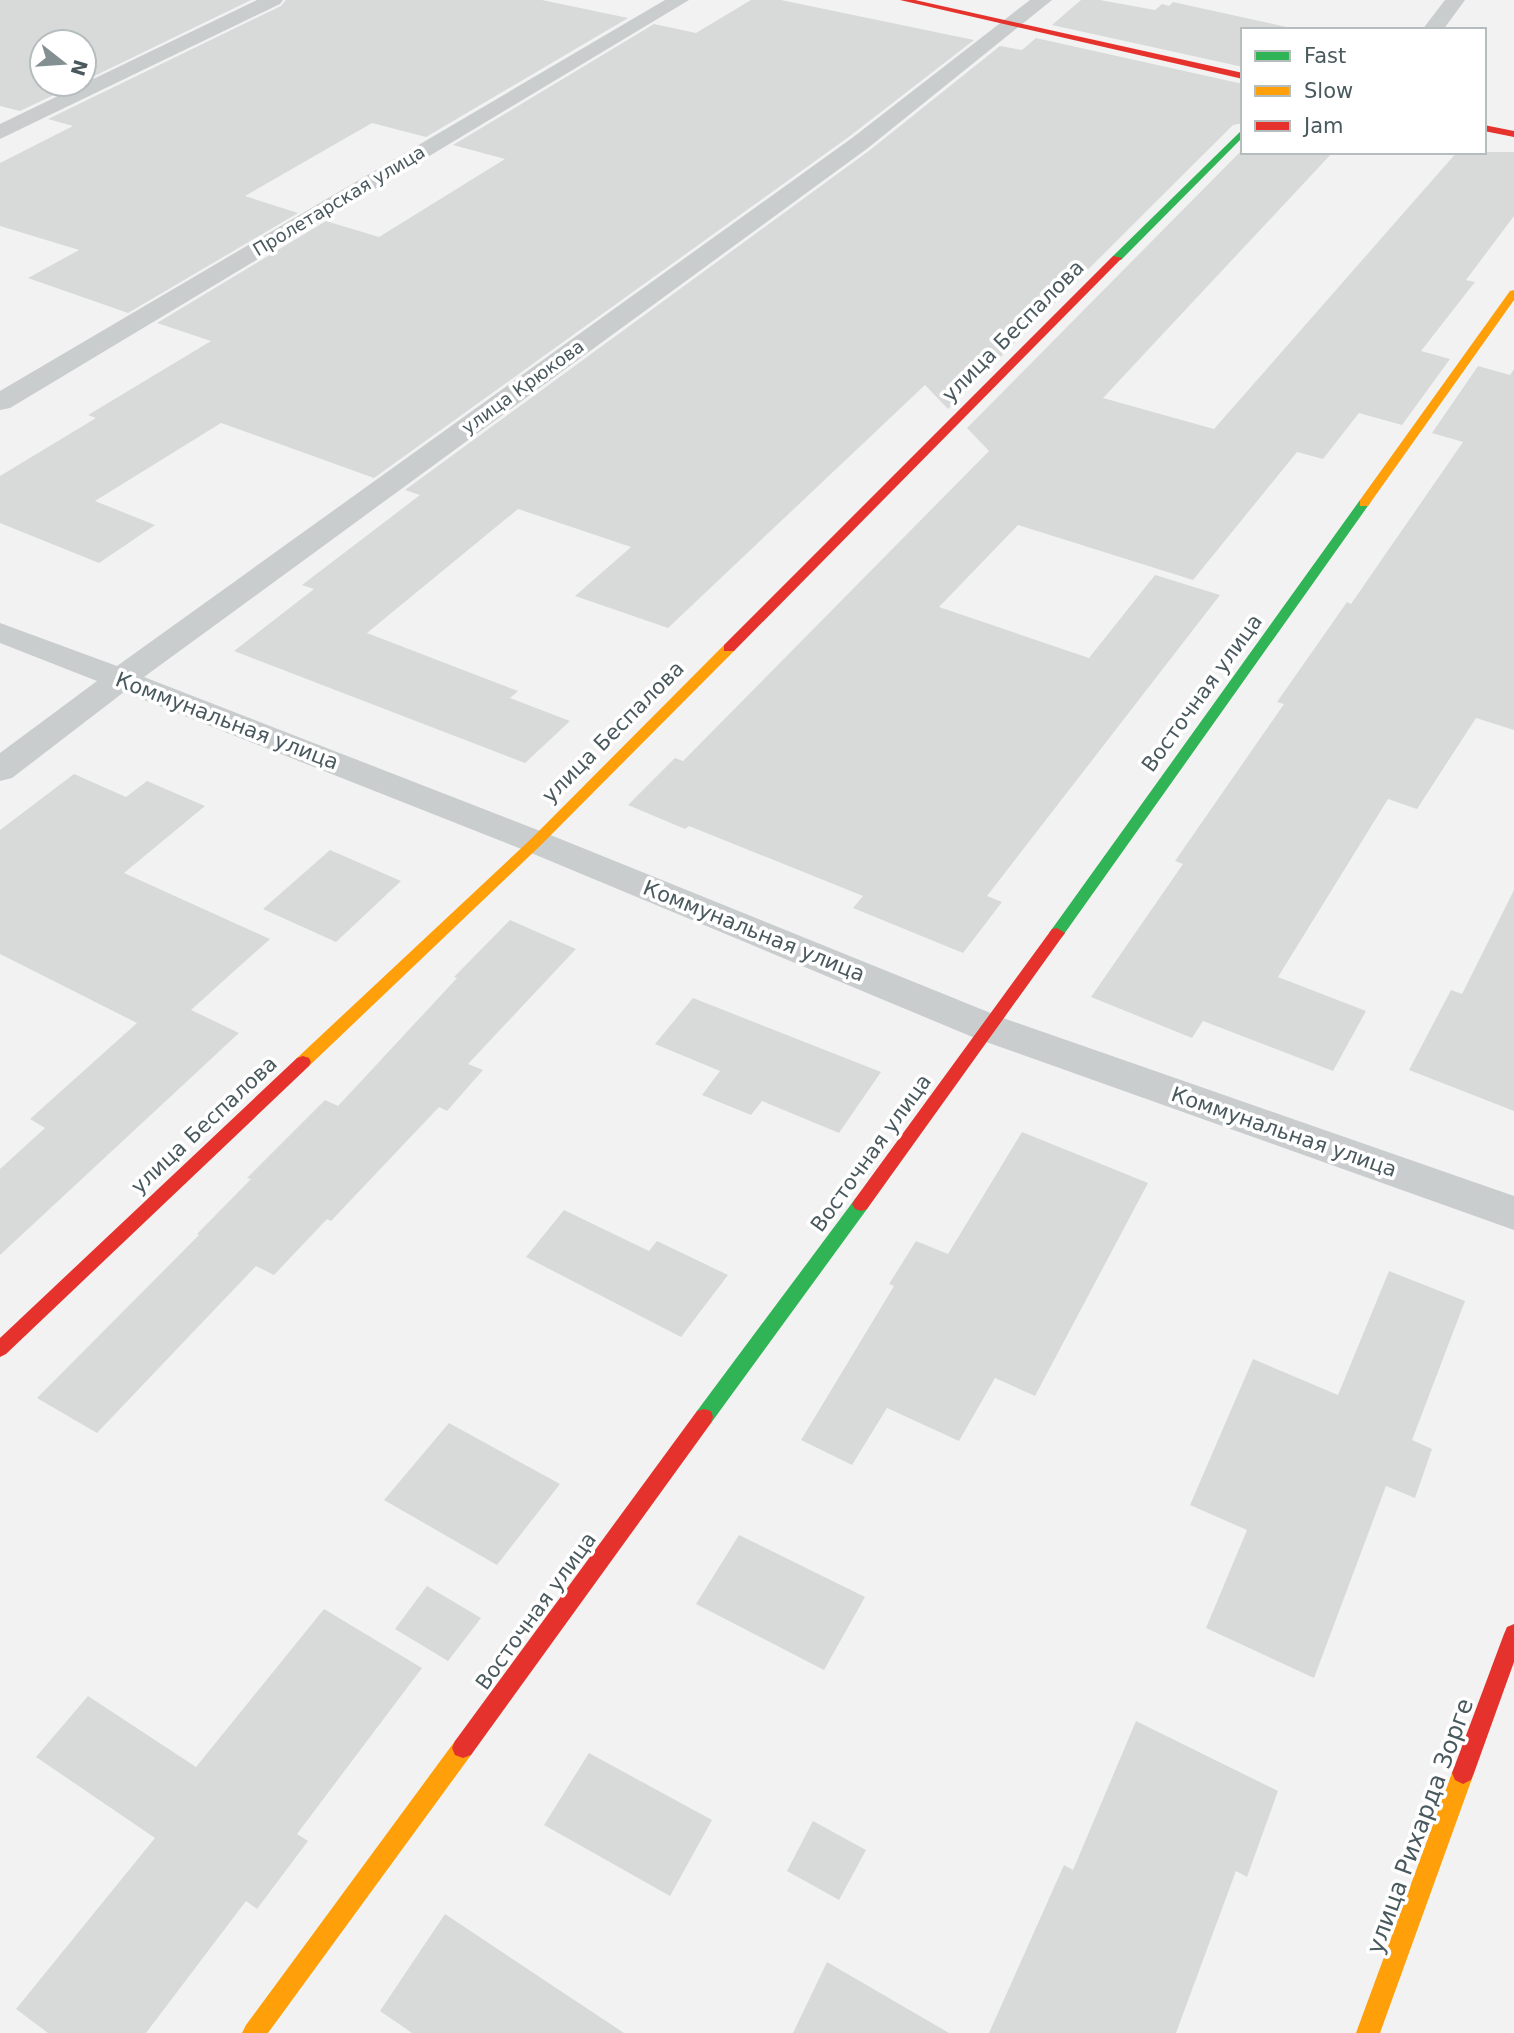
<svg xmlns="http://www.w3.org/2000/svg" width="1514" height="2033" font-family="'DejaVu Sans',sans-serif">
  <rect width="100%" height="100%" fill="#f2f2f2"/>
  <g fill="#d8dada">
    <path d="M0,0H251L84,81V42H42V84H77L20,111L0,106Z"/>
    <path d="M286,0H542L628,18L426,137L372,123L245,196L298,213L128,313L28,278L79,250L0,226V163L73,126L48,119L281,6Z"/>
    <path d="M751,0H781L974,40L850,136L374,478L221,423L95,501L155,525L99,563L0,523V476L96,418L88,415L211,341L157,323L326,221L379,237L505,159L453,145L654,24L696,33Z"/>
    <path d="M1081,0H1100L1155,10L1162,4L1169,6L1173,2L1291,28L1243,30V67L1052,25Z"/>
    <path d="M1036,38L1243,84V123L1233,125L948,409L925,385L668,628L575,596L631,547L518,509L367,633L518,691L510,698L570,721L525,763L234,651L314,589L302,585L420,495L405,490L870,150L1000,46L1022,50Z"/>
    <path d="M1243,149V152H1333L1103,398L1214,429L1457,152H1514V216L1466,280L1475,282L1421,351L1450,359L1402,425L1359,413L1323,459L1297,452L1193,580L1018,525L939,607L1089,658L1155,575L1220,595L987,896L1002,902L963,953L853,908L863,896L689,826L685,829L628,805L675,758L683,761L989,451L967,428Z"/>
    <path d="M1478,366L1510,375L1514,369V730L1476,718L1417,809L1388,799L1278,977L1366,1011L1333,1071L1203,1021L1192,1038L1091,997L1183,864L1175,861L1284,704L1277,702L1347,602L1351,604L1463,442L1432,433Z"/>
    <path d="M74,774L126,797L147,781L205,806L124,873L270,939L191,1010L239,1033L0,1255V1169L45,1128L30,1119L137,1023L0,954V830Z"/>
    <path d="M330,850L401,881L336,942L263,909Z"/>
    <path d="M1514,890V1111L1409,1070L1451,990L1462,994Z"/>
    <path d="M510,920L576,949L468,1064L483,1070L447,1111L439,1107L331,1221L327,1219L274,1275L256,1266L97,1433L37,1398L199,1235L197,1234L251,1179L247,1178L325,1100L338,1106L457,978L454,977Z"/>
    <path d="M693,998L881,1072L839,1133L762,1101L751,1115L702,1095L720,1071L655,1044Z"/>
    <path d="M1022,1132L1148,1183L1035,1396L995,1378L959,1441L887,1408L852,1465L801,1440L894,1286L889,1284L916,1241L948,1254Z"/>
    <path d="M564,1210L649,1251L657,1241L728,1275L681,1337L526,1257Z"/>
    <path d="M1389,1271L1465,1301L1412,1440L1432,1449L1415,1498L1386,1486L1314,1678L1206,1628L1247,1530L1190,1505L1253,1359L1338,1395Z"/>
    <path d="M449,1423L560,1484L497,1565L384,1500Z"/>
    <path d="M739,1535L865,1597L824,1670L696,1604Z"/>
    <path d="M427,1586L481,1618L448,1661L395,1629Z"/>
    <path d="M324,1609L422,1668L297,1834L308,1841L257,1909L246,1901L146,2033H48L16,2009L155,1838L36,1757L88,1696L196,1767Z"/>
    <path d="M1136,1721L1278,1791L1247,1877L1236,1871L1176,2033H989L1064,1865L1073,1870Z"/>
    <path d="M589,1753L712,1820L670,1896L544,1825Z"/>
    <path d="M813,1821L866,1850L839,1900L787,1871Z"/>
    <path d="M445,1914L624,2033H412L380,2011Z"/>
    <path d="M827,1962L949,2033H793Z"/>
  </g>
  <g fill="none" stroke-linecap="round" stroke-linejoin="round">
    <g fill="#c9cdce" fill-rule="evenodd">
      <path d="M257,0H283L280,4L0,139V124Z"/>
      <path d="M665,0H689L10,408L0,410V391Z"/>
      <path d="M1030,0H1052L868,148L144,677L548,834L1003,1018L1514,1196V1230L975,1038L524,850L124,692L12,778L0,781V753L97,681L0,643V623L117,666L852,138Z"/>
      <path d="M1445,0H1465L1443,30H1422Z"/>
    </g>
    <g fill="#30b455" fill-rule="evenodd">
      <path d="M1243,129V137L1121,260H1113V256Z"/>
      <path d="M1364,499L1370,503L1062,937H1052L1049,933L1052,929L1360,500Z"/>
      <path d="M861,1197L867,1199L870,1204L867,1209L711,1423L704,1425L697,1423L695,1417L697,1411L855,1199Z"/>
    </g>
    <g fill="#ff9f0a" fill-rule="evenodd">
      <path d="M1514,290V300L1368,506H1360V500L1510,291Z"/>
      <path d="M729,644L735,648L734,651L541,845L309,1066H297L295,1062L297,1058L531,839L724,645Z"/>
      <path d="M463,1738L471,1741L474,1748L471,1755L268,2033H242L246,2025L455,1741Z"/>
      <path d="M1463,1762L1471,1766L1474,1773L1380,2033H1356L1452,1773L1455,1766Z"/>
    </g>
    <g fill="#e5322d" fill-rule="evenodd">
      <path d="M900,0H915L1243,73V79Z"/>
      <path d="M1484,125L1514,131V137L1484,131Z"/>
      <path d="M1113,256L1122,258L734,651H724V645Z"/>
      <path d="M1057,928L1065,933L1062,937L867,1209L861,1211L855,1209L852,1204L855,1199L1052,929Z"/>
      <path d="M303,1056L309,1058L311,1062L309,1066L6,1354L0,1357V1338L297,1058Z"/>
      <path d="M704,1409L711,1411L713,1417L711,1423L471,1755L463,1758L455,1755L452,1748L455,1741L697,1411Z"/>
      <path d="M1514,1624V1662L1474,1773L1471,1780L1463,1784L1455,1780L1452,1773L1504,1634L1507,1627Z"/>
    </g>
  </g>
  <g text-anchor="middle" stroke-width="7" stroke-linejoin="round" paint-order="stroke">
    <g font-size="18" fill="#49595e" stroke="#fff">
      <text transform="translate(339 201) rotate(-31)" y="6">Пролетарская улица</text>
      <text transform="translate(523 387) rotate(-36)" y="6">улица Крюкова</text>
    </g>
    <g font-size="21" fill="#49595e" stroke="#fff">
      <text transform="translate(1013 331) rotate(-45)" y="7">улица Беспалова</text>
      <text transform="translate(1202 693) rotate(-54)" y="7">Восточная улица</text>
      <text transform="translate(227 721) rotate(21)" y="7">Коммунальная улица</text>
      <text transform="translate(613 732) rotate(-45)" y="7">улица Беспалова</text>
      <text transform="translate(754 931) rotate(22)" y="7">Коммунальная улица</text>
      <text transform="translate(204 1125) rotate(-43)" y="7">улица Беспалова</text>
      <text transform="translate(1284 1132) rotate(19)" y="7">Коммунальная улица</text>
      <text transform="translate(871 1153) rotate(-54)" y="7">Восточная улица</text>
      <text transform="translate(536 1611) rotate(-54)" y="7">Восточная улица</text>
    </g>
    <g font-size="24" fill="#49595e" stroke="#fff">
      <text transform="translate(1420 1826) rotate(-70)" y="8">улица Рихарда Зорге</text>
    </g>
  </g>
  <rect x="1241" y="28" width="245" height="126" fill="#ffffff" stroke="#b6bdbf" stroke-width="2"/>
  <rect x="1255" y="51" width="35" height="10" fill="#30b455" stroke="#b6bdbf" stroke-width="2"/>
  <text x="1304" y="63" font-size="21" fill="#49595e">Fast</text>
  <rect x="1255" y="86" width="35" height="10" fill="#ff9f0a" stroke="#b6bdbf" stroke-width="2"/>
  <text x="1304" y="98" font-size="21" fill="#49595e">Slow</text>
  <rect x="1255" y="121" width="35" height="10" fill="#e5322d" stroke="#b6bdbf" stroke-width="2"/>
  <text x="1304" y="133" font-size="21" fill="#49595e">Jam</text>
  <g transform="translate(63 63) rotate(107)"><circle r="33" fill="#ffffff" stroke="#b6bdbf" stroke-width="2"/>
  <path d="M0-5L12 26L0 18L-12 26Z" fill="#848f92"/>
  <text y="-10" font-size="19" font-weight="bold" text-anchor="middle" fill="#49595e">N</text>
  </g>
</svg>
